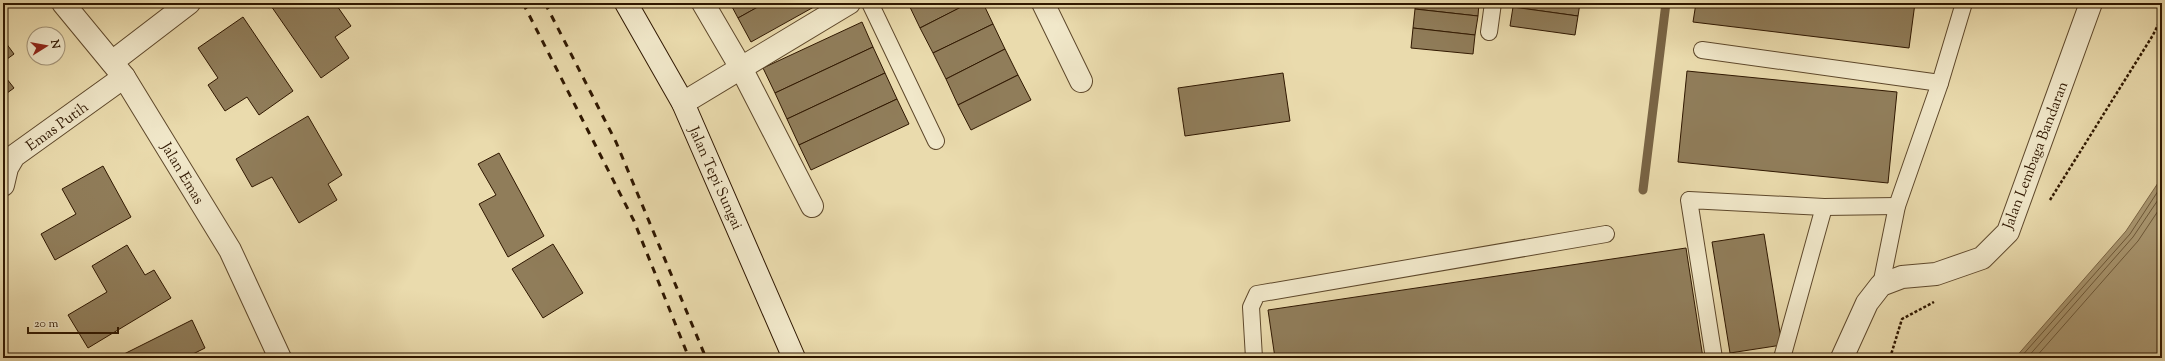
<svg xmlns="http://www.w3.org/2000/svg" width="2165" height="361" font-family="'Sorts Mill Goudy',serif">
  <rect width="100%" height="100%" fill="#eadbad"/>
  <filter id="stains"><feTurbulence type="fractalNoise" baseFrequency=".005" numOctaves="4"/><feColorMatrix values="0 0 0 0 .2 0 0 0 0 .09 0 0 0 0 .02 0 0 0 .5 -.17"/></filter>
  <radialGradient id="worn" r=".72"><stop offset=".6" stop-color="#630" stop-opacity="0"/><stop offset="1" stop-color="#630" stop-opacity=".3"/></radialGradient>
  <path fill="#aa9872" stroke="#796444" d="M2162,177V358H2015L2126,231Z"/>
  <g fill="none" stroke-linecap="round" stroke-linejoin="round">
    <g stroke="#6c5839" stroke-width="1">
      <path d="M2020,358L2130,234L2162,185"/>
      <path d="M2027,358L2133,237L2162,194"/>
      <path d="M2035,358L2138,241L2162,205"/>
    </g>
    <path stroke="#796444" stroke-width="9" d="M1643,190L1666,3"/>
  </g>
  <g fill="#907d5a" stroke="#2f1700">
    <path d="M269,3H335L351,26L335,37L349,58L321,78Z"/>
    <path d="M730,3H765L738,18Z"/>
    <path d="M765,3H821L751,42L738,18Z"/>
    <path d="M908,3H969L920,28Z"/>
    <path d="M969,3H983L993,24L933,53L920,28Z"/>
    <path d="M1415,3H1479L1478,16L1415,9Z"/>
    <path d="M1514,3H1580L1578,16L1513,7Z"/>
    <path d="M1696,3H1915L1909,48L1693,22Z"/>
    <path d="M1513,7L1578,16L1575,35L1510,26Z"/>
    <path d="M1415,9L1478,16L1475,35L1413,28Z"/>
    <path d="M243,17L293,91L259,115L247,97L225,111L208,85L218,78L198,48Z"/>
    <path d="M862,22L873,47L775,93L763,68Z"/>
    <path d="M993,24L1005,49L946,79L933,53Z"/>
    <path d="M1413,28L1475,35L1473,54L1411,48Z"/>
    <path d="M3,39L14,54L3,62Z"/>
    <path d="M873,47L885,73L787,119L775,93Z"/>
    <path d="M1005,49L1018,75L958,105L946,79Z"/>
    <path d="M1687,71L1897,92L1888,183L1678,162Z"/>
    <path d="M885,73L897,99L799,145L787,119Z"/>
    <path d="M1283,73L1290,121L1185,136L1178,88Z"/>
    <path d="M3,74L14,88L3,96Z"/>
    <path d="M1018,75L1031,100L971,130L958,105Z"/>
    <path d="M897,99L909,124L811,170L799,145Z"/>
    <path d="M308,116L342,175L328,184L337,200L299,223L272,177L252,187L236,159Z"/>
    <path d="M499,153L544,236L508,257L479,204L496,195L478,164Z"/>
    <path d="M103,166L131,217L55,260L41,234L76,214L62,189Z"/>
    <path d="M1764,234L1782,345L1730,353L1712,242Z"/>
    <path d="M553,244L583,293L543,318L512,269Z"/>
    <path d="M127,245L145,275L154,270L171,298L88,348L68,315L107,292L92,266Z"/>
    <path d="M1686,248L1703,358H1275L1268,310Z"/>
    <path d="M192,320L205,348L193,354L195,358H116Z"/>
  </g>
  <g fill="none" stroke-linecap="round" stroke-linejoin="round">
    <defs>
      <g id="service">
        <path d="M870,3L936,141"/>
        <path d="M1489,32L1493,3"/>
        <path d="M1702,50L1940,83"/>
        <path d="M1881,285L1897,206L1940,83L1964,3"/>
        <path d="M1254,358L1251,307L1257,294L1606,234"/>
        <path d="M1714,358L1689,200L1824,207L1897,206"/>
        <path d="M1782,358L1824,207"/>
      </g>
      <g id="minor">
        <path d="M703,3L741,68L812,206"/>
        <path d="M1043,3L1081,81"/>
        <path d="M112,62L189,3"/>
        <path d="M683,103L849,3"/>
        <path d="M3,185L7,168L14,156L124,77"/>
      </g>
      <g id="tertiary">
        <path d="M63,3L124,77L230,250L280,358"/>
        <path d="M1842,358L1867,303L1881,285L1902,277L1936,274L1982,258L2008,232L2091,3"/>
      </g>
      <path id="secondary" d="M626,3L683,103L794,358"/>
    </defs>
    <use href="#service" stroke="#5e482b" stroke-width="18"/>
    <use href="#minor" stroke="#5e482b" stroke-width="24"/>
    <use href="#tertiary" stroke="#5e482b" stroke-width="24"/>
    <use href="#secondary" stroke="#2f1700" stroke-width="24"/>
    <g stroke="#2f1700" stroke-width="2.5" stroke-dasharray="3 2" stroke-linecap="butt">
      <path d="M2050,200L2153,35L2162,17"/>
      <path d="M1890,358L1902,319L1934,302"/>
    </g>
    <use href="#service" stroke="#f1e8ca" stroke-width="16"/>
    <use href="#minor" stroke="#f1e8ca" stroke-width="22"/>
    <use href="#tertiary" stroke="#f1e8ca" stroke-width="22"/>
    <use href="#secondary" stroke="#f1e8ca" stroke-width="22"/>
    <g stroke="#2f1700" stroke-width="3" stroke-dasharray="7 7" stroke-linecap="butt">
      <path d="M523,3L634,221L689,358"/>
      <path d="M545,3L616,142L706,358"/>
    </g>
  </g>
  <g text-anchor="middle" stroke-width="3.5" stroke-linejoin="round" paint-order="stroke">
    <g font-size="15" fill="#2f1700" stroke="#f1e8ca">
      <text transform="translate(57 126) rotate(-36)" y="5">Emas Putih</text>
      <text transform="translate(2035 155) rotate(-69)" y="5">Jalan Lembaga Bandaran</text>
      <text transform="translate(183 173) rotate(59)" y="5">Jalan Emas</text>
      <text transform="translate(716 178) rotate(66)" y="5">Jalan Tepi Sungai</text>
    </g>
  </g>
  <rect width="2165" height="361" fill="none" stroke="#eadbad" stroke-width="16"/>
  <rect x="4" y="4" width="2157" height="353" fill="none" stroke="#2f1700" stroke-width="2"/>
  <rect x="8" y="8" width="2149" height="345" fill="none" stroke="#2f1700"/>
  <g transform="translate(46 46) rotate(79)"><circle r="19" fill="#f1e8ca" stroke="#a39479"/>
  <path d="M0-3L7 15L0 10L-7 15Z" fill="#8f2418"/>
  <text y="-6" font-size="11" font-weight="bold" text-anchor="middle" fill="#2f1700">N</text>
  </g>
  <path d="M28 327v6h90v-6" fill="none" stroke="#2f1700" stroke-width="2"/>
  <text x="34" y="327" font-size="12" fill="#2f1700" stroke="#f1e8ca" stroke-width="3" paint-order="stroke">20 m</text>
  <rect width="100%" height="100%" filter="url(#stains)"/>
  <rect width="100%" height="100%" fill="url(#worn)"/>
</svg>
